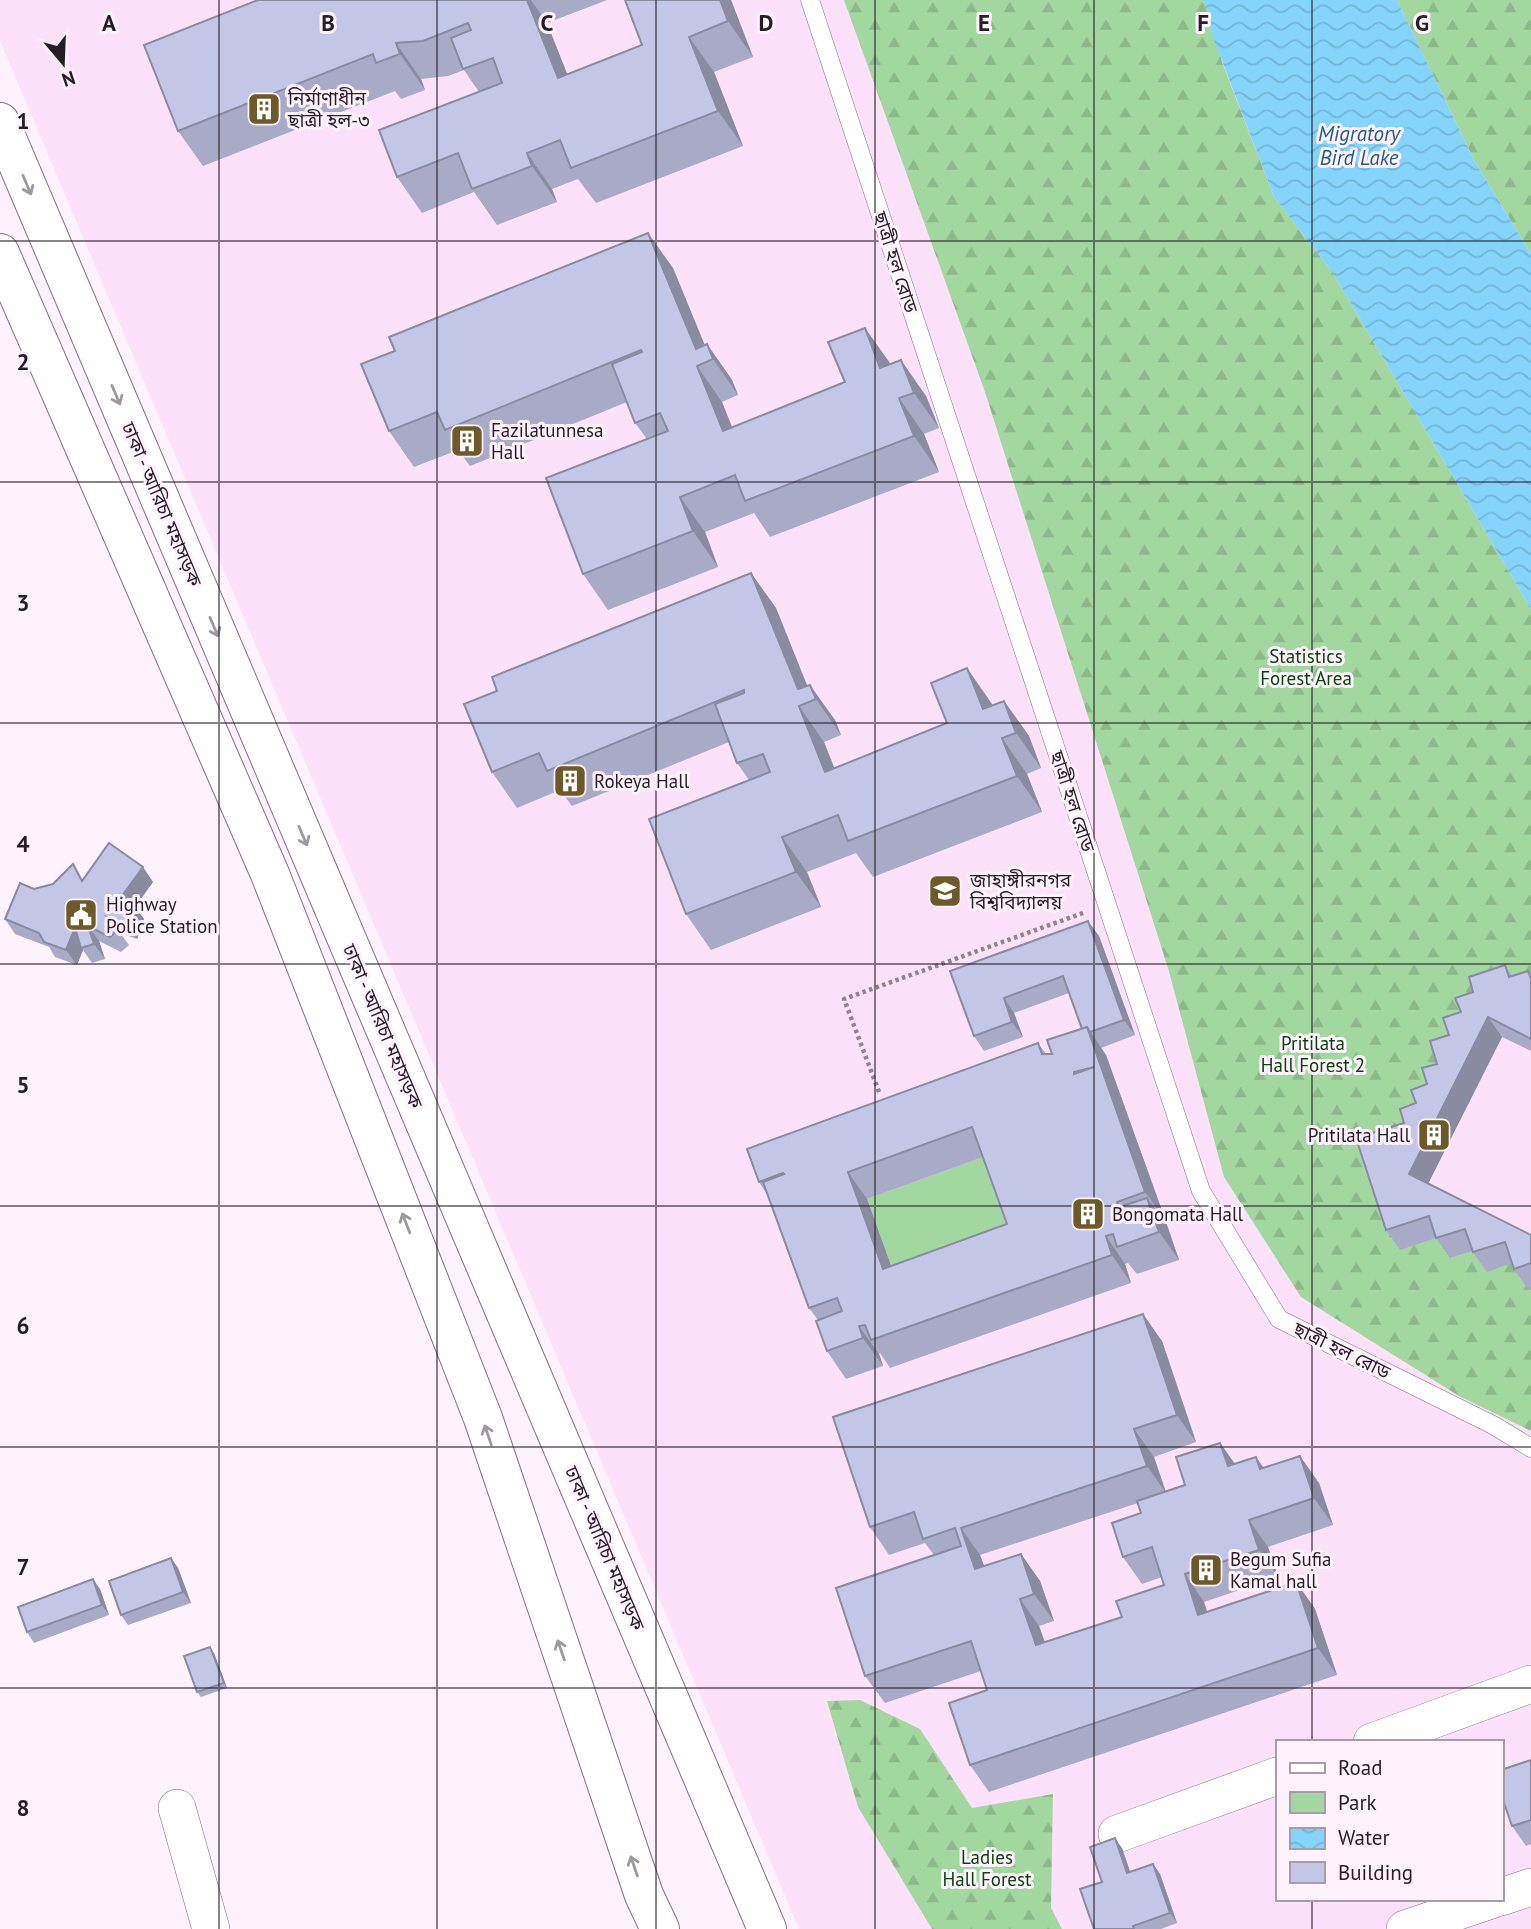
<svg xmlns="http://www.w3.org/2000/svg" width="1531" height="1929" font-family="'PT Sans','Noto Sans Bengali',sans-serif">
  <defs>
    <pattern id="forest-firs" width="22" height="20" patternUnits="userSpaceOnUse" patternTransform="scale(1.75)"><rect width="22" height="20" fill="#a3d7a0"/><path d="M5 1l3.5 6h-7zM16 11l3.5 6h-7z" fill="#8cb88a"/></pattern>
    <pattern id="water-waves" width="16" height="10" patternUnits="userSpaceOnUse" patternTransform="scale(1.75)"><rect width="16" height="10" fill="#85d4fc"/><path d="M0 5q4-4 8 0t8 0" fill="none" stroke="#73b6d8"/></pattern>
  </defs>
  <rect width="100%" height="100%" fill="#fef2fc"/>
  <path fill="#fde0fa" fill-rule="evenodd" d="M0,0H1531V1929H799L0,41ZM1277,1742H1501V1899H1277Z"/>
  <path fill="#a3d7a0" d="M991,1154L1026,1252L902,1296L867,1199Z"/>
  <g fill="url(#forest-firs)">
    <path d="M844,0H1207L1222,62L1274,197L1333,273L1531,609V994L1441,1104L1370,1158L1443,1236L1519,1261L1531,1287V1431L1459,1396L1301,1297L1224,1177L1168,968L984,389Z"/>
    <path d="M1397,0H1531V254L1474,160Z"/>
    <path d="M860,1700L920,1729L972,1808L1053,1794L1051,1908L1062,1929H932L858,1807L827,1701Z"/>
  </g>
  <path fill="url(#water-waves)" d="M1204,0H1397L1474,160L1531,254V609L1333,273L1274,197L1211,32Z"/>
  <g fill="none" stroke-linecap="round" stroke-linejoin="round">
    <defs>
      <path id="lane" d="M810,0L1201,1191L1279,1319L1493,1425L1531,1448"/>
      <g id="street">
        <path d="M1372,1742L1531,1684"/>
        <path d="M177,1808L211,1929"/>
        <path d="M1117,1834L1277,1776"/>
        <path d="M1501,1897L1531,1887"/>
        <path d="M1405,1929L1494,1899"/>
      </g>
      <g id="highway">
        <path d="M0,122L767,1929"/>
        <path d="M0,253L270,874L483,1418L644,1895L660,1929"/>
      </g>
    </defs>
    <use href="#lane" stroke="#876d85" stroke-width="19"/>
    <use href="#street" stroke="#876d85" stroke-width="38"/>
    <use href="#highway" stroke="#876d85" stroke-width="40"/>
    <path stroke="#8f858f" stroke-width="4.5" stroke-dasharray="3.5 3.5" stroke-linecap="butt" d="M879,1092L844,999L1083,913"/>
    <use href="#lane" stroke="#fff" stroke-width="18"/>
    <use href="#street" stroke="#fff" stroke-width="37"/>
    <use href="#highway" stroke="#fff" stroke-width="38"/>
  </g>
  <g fill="#a9aac8" fill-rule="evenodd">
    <path d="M258,0H607L547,23L567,74L642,45L625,0H731L753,57L714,72L743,146L596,203L578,179L552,189L557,202L497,225L474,192L422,213L397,177L479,92L464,70L448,76L421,79L425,90L401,99L395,91L203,166L178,131Z"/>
    <path d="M673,268L704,345L707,344L732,380L738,395L722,402L732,428L890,365L926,396L939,428L924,434L939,472L770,537L754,513L705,532L718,567L608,610L583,574L647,439L635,423L627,402L470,466L458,450L414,467L389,431Z"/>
    <path d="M751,573L776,608L807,686L835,720L841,735L824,742L834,768L1004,701L1029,736L1041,768L1027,774L1042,812L873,877L856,853L807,872L821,907L711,950L686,914L749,780L737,763L729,742L572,806L560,790L517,808L492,772L497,691Z"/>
    <path d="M83,879L153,882L135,907L144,919L137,939L120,933L129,945L121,952L99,941L105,959L92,963L83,950L77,965L55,957L49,947L15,934L5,919L34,889Z"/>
    <path d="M1099,936L1135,1035L1101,1048L1106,1055L1165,1219L1163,1220L1167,1225L1179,1260L1137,1274L1128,1263L1125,1264L1131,1283L890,1368L880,1353L879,1354L883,1366L846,1379L827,1351L818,1320L809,1308L768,1196L759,1182L1038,1043L1046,1054H1052L1082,1029L1069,993L1014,1013L1023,1037L984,1051L974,1036L950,971ZM983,1157L1007,1224L891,1266L867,1199Z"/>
    <path d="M1505,965L1512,976L1528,971L1531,975V1051L1502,1037L1428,1183L1531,1235V1287L1528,1289L1514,1269L1512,1263L1487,1272L1472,1251L1450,1258L1436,1238L1400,1250L1386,1230L1404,1123L1427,1084L1437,1064L1449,1035L1473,992Z"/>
    <path d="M1162,1341L1196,1442L1154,1457L1166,1492L1185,1485L1220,1443L1235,1464L1264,1468L1319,1483L1333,1525L1268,1547L1278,1577L1204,1602L1207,1612L1296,1582L1315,1609L1337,1675L989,1792L970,1765L987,1690L981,1671L885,1703L865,1676L934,1555L925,1543L889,1555L870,1527ZM1138,1503L1141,1513L1123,1557L1142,1584L1162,1577L1164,1585L1122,1617L1045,1642L1039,1626L1054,1621L1040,1581L1021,1554L984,1566L980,1555Z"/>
    <path d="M171,1558L178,1568L191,1603L128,1625L121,1615Z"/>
    <path d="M100,1589L109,1615L34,1643L27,1632Z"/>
    <path d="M214,1653L227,1688L201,1697L197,1692Z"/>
    <path d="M1531,1760V1844L1526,1846L1512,1826Z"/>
    <path d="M1122,1848L1130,1872L1153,1864L1160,1874L1177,1923L1161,1929H1094L1102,1882Z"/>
  </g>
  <g fill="#898ba2">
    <path d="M527,0H531L547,23L583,114L558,78Z"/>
    <path d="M720,0H731L753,57L728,21Z"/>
    <path d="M689,37L714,72L743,146L718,111Z"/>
    <path d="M396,43L421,79L425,90L400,54Z"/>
    <path d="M527,153L552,189L557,202L532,166Z"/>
    <path d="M648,233L673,268L711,360L696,349Z"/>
    <path d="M865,328L890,363L903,397L880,368Z"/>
    <path d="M707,344L732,380L738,395L713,359Z"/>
    <path d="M901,360L926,396L939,428L914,393Z"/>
    <path d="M697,366L722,402L748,467L723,431Z"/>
    <path d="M899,398L924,434L939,472L914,436Z"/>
    <path d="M680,497L705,532L718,567L693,531Z"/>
    <path d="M751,573L776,608L813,700L798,689Z"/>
    <path d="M967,668L992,704L1005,737L983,709Z"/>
    <path d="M810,685L835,720L841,735L816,699Z"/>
    <path d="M1004,701L1029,736L1041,768L1016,733Z"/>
    <path d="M799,706L824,742L850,807L825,772Z"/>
    <path d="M1002,738L1027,774L1042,812L1017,776Z"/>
    <path d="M782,837L807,872L821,907L796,872Z"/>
    <path d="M143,867L153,882L135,907L144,919L137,939L126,924L122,896Z"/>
    <path d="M1088,921L1099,936L1135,1035L1124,1020Z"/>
    <path d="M88,926L99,941L105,959L94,944Z"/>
    <path d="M75,928L83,950L77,965L66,950Z"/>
    <path d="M1004,998L1014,1013L1023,1037L1012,1022Z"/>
    <path d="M1488,1017L1502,1037L1423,1194L1409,1174Z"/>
    <path d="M1087,1027L1106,1055L1165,1219L1145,1192Z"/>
    <path d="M848,1172L867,1199L902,1296L883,1269Z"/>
    <path d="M1147,1198L1167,1225L1179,1260L1159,1232Z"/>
    <path d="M1106,1236L1125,1264L1131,1283L1112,1255Z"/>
    <path d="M1143,1314L1162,1341L1196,1442L1177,1415Z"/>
    <path d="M859,1326L879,1354L883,1366L863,1338Z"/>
    <path d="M1134,1429L1154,1457L1166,1493L1147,1466Z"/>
    <path d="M1220,1443L1239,1470L1228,1466Z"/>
    <path d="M1300,1456L1319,1483L1333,1525L1314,1498Z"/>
    <path d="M1256,1457L1275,1484L1260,1469Z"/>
    <path d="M1249,1520L1268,1547L1278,1577L1259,1550Z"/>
    <path d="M961,1528L980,1555L995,1596L975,1569Z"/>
    <path d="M1021,1554L1040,1581L1054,1621L1034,1594Z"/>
    <path d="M171,1558L178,1568L191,1603L183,1592Z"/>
    <path d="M1185,1574L1204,1602L1217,1642L1198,1615Z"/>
    <path d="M93,1579L100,1589L109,1615L102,1605Z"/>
    <path d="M1296,1582L1315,1609L1337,1675L1318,1648Z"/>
    <path d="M1020,1599L1039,1626L1055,1673L1036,1645Z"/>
    <path d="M210,1647L214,1653L227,1688L224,1683Z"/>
    <path d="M1115,1838L1122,1848L1134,1883L1127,1873Z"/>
    <path d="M1153,1864L1160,1874L1177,1923L1170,1913Z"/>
  </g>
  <g fill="#c4c6e8" stroke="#898ba2" stroke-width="2" fill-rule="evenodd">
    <path d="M258,0H527L558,78L642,45L625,0H720L728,21L689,37L718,111L571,168L560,140L527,153L532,166L472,189L458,153L397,177L379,130L502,83L493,58L463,69L451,38L471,30L468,23L423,41L396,43L400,54L376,63L373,54L178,131L144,45Z"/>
    <path d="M648,233L696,349L707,344L713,359L697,366L723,431L845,382L828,342L865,328L880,368L901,360L914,393L899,398L914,436L745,501L735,475L680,497L693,531L583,574L546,478L668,431L660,413L635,423L612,364L642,352L641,350L445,430L437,412L389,431L361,364L395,351L389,337Z"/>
    <path d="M751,573L798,689L810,685L816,699L799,706L825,772L947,723L931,683L967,668L983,709L1004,701L1016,733L1002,738L1017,776L848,841L838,815L782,837L796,872L686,914L649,819L770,772L763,754L737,763L715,704L744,693V690L547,771L539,753L492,772L464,704L497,691L492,677Z"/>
    <path d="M109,843L143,867L122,896L133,903L126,924L107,917L118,930L110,937L88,926L94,944L81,948L75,928L66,950L44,942L39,933L5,919L20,883L34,889L53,884L73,864L82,881Z"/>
    <path d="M1088,921L1124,1020L1090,1032L1087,1027L1082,1029L1063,976L1004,998L1012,1022L974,1036L950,971Z"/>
    <path d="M1505,965L1509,977L1528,971L1531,979V1039L1488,1017L1409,1174L1531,1235V1263L1514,1269L1505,1242L1473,1252L1465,1229L1436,1238L1429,1216L1386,1230L1356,1138L1404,1123L1400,1109L1416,1103L1411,1090L1427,1084L1422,1068L1437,1064L1430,1041L1449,1035L1443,1018L1461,1012L1455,998L1473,992L1469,977Z"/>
    <path d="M1087,1027L1145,1192L1117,1202L1119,1207L1147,1198L1159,1232L1117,1247L1113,1234L1106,1236L1112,1255L871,1340L865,1325L859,1326L863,1338L827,1351L816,1321L842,1311L837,1298L809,1308L763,1182L784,1174L783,1173L759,1182L747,1149L1038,1043L1042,1054H1052L1047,1040ZM1094,1067L1074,1074V1072ZM972,1127L1007,1224L883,1269L848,1172Z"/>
    <path d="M1143,1314L1177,1415L1134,1429L1147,1466L961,1528L975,1569L1021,1554L1034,1594L1020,1599L1036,1645L1122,1617L1116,1601L1164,1585L1152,1547L1123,1557L1112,1523L1141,1513L1137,1501L1185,1485L1176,1457L1220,1443L1228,1466L1256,1457L1260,1469L1300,1456L1314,1498L1249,1520L1259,1550L1185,1574L1198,1615L1296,1582L1318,1648L970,1765L949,1703L987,1690L971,1641L865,1676L836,1588L961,1546L955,1528L923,1539L914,1512L870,1527L833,1417Z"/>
    <path d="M171,1558L183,1592L121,1615L109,1581Z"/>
    <path d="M93,1579L102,1605L27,1632L18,1607Z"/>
    <path d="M210,1647L224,1683L197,1692L184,1656Z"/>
    <path d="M1531,1760V1820L1512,1826L1501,1794V1770Z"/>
    <path d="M1115,1838L1127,1873L1153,1864L1170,1913L1133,1926L1134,1929H1094L1080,1889L1102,1882L1090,1847Z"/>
  </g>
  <defs><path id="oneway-shaft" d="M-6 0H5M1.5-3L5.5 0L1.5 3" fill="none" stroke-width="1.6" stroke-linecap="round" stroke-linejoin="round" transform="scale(1.75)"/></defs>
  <g stroke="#9e999e">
    <use href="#oneway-shaft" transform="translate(27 185) rotate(67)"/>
    <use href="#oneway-shaft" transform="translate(116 395) rotate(67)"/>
    <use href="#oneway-shaft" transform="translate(214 627) rotate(67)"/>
    <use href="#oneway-shaft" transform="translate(303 836) rotate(67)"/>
    <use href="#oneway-shaft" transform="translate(406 1223) rotate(-111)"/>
    <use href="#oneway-shaft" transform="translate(488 1435) rotate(-109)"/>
    <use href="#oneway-shaft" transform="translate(561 1650) rotate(-109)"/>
    <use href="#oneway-shaft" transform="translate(634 1866) rotate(-109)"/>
  </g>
  <path fill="none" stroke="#271d27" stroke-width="2" stroke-opacity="0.55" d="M219,0V1929M437,0V1929M656,0V1929M875,0V1929M1094,0V1929M1312,0V1742M0,241H1531M0,482H1531M0,723H1531M0,964H1531M0,1206H1531M0,1447H1531M0,1688H1531M1312,1899V1929"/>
  <defs>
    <symbol id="building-square" viewBox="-11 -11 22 22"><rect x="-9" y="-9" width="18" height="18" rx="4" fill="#6e5a28" stroke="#fef2fc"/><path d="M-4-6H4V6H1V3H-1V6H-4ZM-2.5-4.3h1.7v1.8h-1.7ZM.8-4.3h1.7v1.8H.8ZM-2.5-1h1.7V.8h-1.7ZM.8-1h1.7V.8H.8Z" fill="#fff"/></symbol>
    <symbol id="university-square" viewBox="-11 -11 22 22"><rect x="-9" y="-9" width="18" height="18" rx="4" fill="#6e5a28" stroke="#fef2fc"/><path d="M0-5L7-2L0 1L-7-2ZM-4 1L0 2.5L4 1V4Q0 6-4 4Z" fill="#fff"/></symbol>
    <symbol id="civic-square" viewBox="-11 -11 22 22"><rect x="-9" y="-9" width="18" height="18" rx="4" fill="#6e5a28" stroke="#fef2fc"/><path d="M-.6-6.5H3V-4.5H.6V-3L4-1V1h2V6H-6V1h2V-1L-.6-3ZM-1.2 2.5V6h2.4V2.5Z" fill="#fff"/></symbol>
  </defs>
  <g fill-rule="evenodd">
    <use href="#building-square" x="245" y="90" width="38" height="38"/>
    <use href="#building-square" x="448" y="422" width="38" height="38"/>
    <use href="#building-square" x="551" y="762" width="38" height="38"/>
    <use href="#university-square" x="926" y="872" width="38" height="38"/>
    <use href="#civic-square" x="62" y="896" width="38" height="38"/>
    <use href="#building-square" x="1415" y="1116" width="38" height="38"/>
    <use href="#building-square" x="1069" y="1195" width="38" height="38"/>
    <use href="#building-square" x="1187" y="1551" width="38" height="38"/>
  </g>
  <g text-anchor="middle" stroke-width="6" stroke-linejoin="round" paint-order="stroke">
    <g font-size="19" fill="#271d27" stroke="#fef2fc" text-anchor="start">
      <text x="288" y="105">নির্মাণাধীন<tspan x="288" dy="22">ছাত্রী হল-৩</tspan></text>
      <text x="491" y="437">Fazilatunnesa<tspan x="491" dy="22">Hall</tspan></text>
      <text x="594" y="788">Rokeya Hall</text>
      <text x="970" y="887">জাহাঙ্গীরনগর<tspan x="970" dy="22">বিশ্ববিদ্যালয়</tspan></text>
      <text x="106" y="911">Highway<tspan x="106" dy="22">Police Station</tspan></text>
      <text x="1410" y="1142" text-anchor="end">Pritilata Hall</text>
      <text x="1112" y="1221">Bongomata Hall</text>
      <text x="1230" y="1566">Begum Sufia<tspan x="1230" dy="22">Kamal hall</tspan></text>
    </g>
    <g font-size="19" fill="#271d27" stroke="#fef2fc">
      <text transform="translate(896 262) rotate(72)" y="7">ছাত্রী হল রোড</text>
      <text transform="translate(162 504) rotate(67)" y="7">ঢাকা - আরিচা মহাসড়ক</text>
      <text transform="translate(1073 801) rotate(72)" y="7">ছাত্রী হল রোড</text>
      <text transform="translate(383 1026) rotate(67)" y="7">ঢাকা - আরিচা মহাসড়ক</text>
      <text transform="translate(1342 1350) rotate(26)" y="7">ছাত্রী হল রোড</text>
      <text transform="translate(605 1548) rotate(67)" y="7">ঢাকা - আরিচা মহাসড়ক</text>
    </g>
    <g font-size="19" fill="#0b430d" stroke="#fef2fc">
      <text x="1306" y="663">Statistics<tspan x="1306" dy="22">Forest Area</tspan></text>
      <text x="1313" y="1050">Pritilata<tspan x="1313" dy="22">Hall Forest 2</tspan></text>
      <text x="987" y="1864">Ladies<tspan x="987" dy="22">Hall Forest</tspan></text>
    </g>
    <g font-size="21" font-style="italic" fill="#225e79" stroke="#fef2fc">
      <text x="1359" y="141">Migratory<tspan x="1359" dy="24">Bird Lake</tspan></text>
    </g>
  </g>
  <g font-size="23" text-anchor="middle" font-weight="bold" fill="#271d27" stroke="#fef2fc" stroke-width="6" stroke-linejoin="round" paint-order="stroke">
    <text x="109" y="31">A</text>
    <text x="328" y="31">B</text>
    <text x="547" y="31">C</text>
    <text x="766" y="31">D</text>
    <text x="984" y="31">E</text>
    <text x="1203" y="31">F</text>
    <text x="1422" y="31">G</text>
    <text x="23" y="129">1</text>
    <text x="23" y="370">2</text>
    <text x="23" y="611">3</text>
    <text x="23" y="852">4</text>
    <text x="23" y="1093">5</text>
    <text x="23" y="1334">6</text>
    <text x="23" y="1575">7</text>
    <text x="23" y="1816">8</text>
  </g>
  <rect x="1276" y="1740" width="228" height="161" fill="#fef2fc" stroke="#a89da7" stroke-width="2"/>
  <rect x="1290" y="1763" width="35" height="10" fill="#ffffff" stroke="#a89da7" stroke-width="2"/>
  <text x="1338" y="1775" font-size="21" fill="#271d27">Road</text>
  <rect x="1290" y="1792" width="35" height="21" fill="#a3d7a0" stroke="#a89da7" stroke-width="2"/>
  <text x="1338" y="1810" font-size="21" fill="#271d27">Park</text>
  <rect x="1290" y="1828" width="35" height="21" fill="url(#water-waves)" stroke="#a89da7" stroke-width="2"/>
  <text x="1338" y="1845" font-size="21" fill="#271d27">Water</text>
  <rect x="1290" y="1862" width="35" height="21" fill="#c4c6e8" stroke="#a89da7" stroke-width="2"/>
  <text x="1338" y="1880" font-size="21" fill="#271d27">Building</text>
  <g transform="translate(63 63) rotate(161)" stroke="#fef2fc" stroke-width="5" paint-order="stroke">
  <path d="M0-5L12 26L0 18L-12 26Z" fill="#271d27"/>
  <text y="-10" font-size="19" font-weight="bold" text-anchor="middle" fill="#271d27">N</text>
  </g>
</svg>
